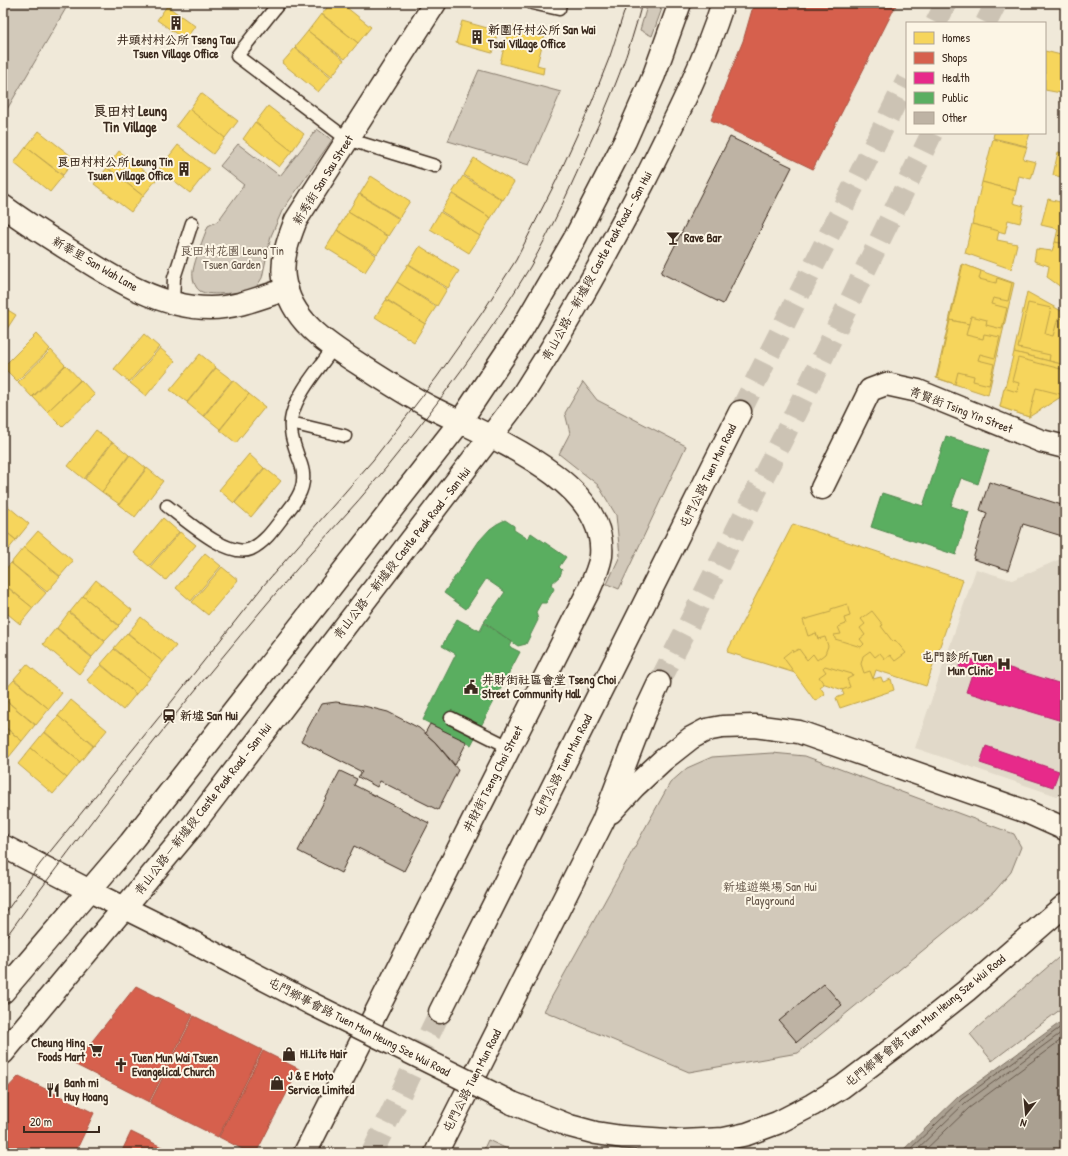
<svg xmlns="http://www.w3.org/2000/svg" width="1068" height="1156" font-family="'Patrick Hand','LXGW WenKai TC',sans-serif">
  <rect width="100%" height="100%" fill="#f0e9d9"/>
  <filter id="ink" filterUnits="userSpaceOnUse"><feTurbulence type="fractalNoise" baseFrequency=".025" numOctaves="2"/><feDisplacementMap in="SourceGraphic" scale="8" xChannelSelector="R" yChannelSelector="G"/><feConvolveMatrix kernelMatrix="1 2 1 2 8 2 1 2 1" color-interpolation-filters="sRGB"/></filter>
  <g filter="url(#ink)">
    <path fill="#e1d9c9" d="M1065,557V796H1057L915,748L976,569L1012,580Z"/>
    <g fill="#d2c9ba" stroke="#867a6c">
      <path d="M3,3H69L6,111L3,110Z"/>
      <path d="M648,3H664L652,36L640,30Z"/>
      <path d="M479,70L561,92L529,165L448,141Z"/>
      <path d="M317,129L332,140L282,211L271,236L262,278L255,289C243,292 210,297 200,291C194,287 192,277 193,271C195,259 203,239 208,226L218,221L244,185L220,166L238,144L280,176Z"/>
      <path d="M583,382L597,400L686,446L619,589L607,584L620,556L616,515L598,485L559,454L570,433L565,413Z"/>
      <path d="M772,753L805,756L1014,834L1021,847L1011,872L994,892L798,1053L689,1072L544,1011L670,783L687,768L712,757Z"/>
      <path d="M1065,952V1006L992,1061L970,1034Z"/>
      <path d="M488,1140L516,1153H482Z"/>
    </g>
    <path fill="#aaa091" stroke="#7e7163" d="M1065,1019V1153H900L959,1096Z"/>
    <g fill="#f6d55c" stroke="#bea249">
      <path d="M331,3H341L371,27L358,43L322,14Z"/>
      <path d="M167,6L195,26L185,40L157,20Z"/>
      <path d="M321,14L358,43L345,59L308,31Z"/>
      <path d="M794,15L810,22L801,41L809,45L817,26L834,33L825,52L846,61L838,79L817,70L813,77L834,87L826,105L805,96L797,114L780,107L789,88L781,85L773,103L757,95L765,78L744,68L752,50L773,59L776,52L755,42L763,24L785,34Z"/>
      <path d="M462,21L498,31L492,53L456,43Z"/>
      <path d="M510,25L545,34L537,65L544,67L543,74L500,63Z"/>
      <path d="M308,31L344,60L332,76L295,47Z"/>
      <path d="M295,48L331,77L318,92L282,63Z"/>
      <path d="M1045,51L1065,56V77L1061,93L1045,90Z"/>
      <path d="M201,93L238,121L225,138L189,110Z"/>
      <path d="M268,106L304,134L292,151L255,123Z"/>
      <path d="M189,109L225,138L213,154L176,126Z"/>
      <path d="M255,122L292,151L279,167L243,139Z"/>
      <path d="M39,131L75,159L63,175L26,147Z"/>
      <path d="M994,133H1030L1026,146L993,138Z"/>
      <path d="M993,139L1027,147L1023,159L1036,162L1031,179L1019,176L1016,191L982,182Z"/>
      <path d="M178,145L209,169L190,193L159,169Z"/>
      <path d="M26,147L63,176L50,192L14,163Z"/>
      <path d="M119,151L156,180L143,196L107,167Z"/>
      <path d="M1058,152L1065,153V178L1053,175Z"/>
      <path d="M474,158L514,182L503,200L464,175Z"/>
      <path d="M107,168L143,196L131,212L94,184Z"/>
      <path d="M371,176L410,201L399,218L360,194Z"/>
      <path d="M463,176L502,200L491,218L452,193Z"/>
      <path d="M982,182L1016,191L1013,203L1024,206L1020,223L1008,220L1005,233L972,224Z"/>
      <path d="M359,194L399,219L388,236L348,212Z"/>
      <path d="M452,194L491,218L480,236L441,211Z"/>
      <path d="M1048,199L1064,203L1065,201V244L1055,242L1058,229L1041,225Z"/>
      <path d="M348,212L388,237L377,254L337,230Z"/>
      <path d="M440,212L480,236L469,253L430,229Z"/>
      <path d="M972,224L999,231L997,240L1017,244L1011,269L965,253Z"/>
      <path d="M337,230L376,255L365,272L326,248Z"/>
      <path d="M1055,242L1065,244V290L1047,277L1049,266L1034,261L1036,249L1052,251Z"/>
      <path d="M420,246L459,271L448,288L409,264Z"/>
      <path d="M408,264L447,289L437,306L397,282Z"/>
      <path d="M962,264L1014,283L988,395L936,378Z"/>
      <path d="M963,264L981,271L979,279L996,283L997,278L1012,283L1008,301L993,298L991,304L1007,308L1002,329L986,325L987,320L971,316L969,324L950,320Z"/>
      <path d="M397,282L436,307L425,324L386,299Z"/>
      <path d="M1027,292L1065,313V365L1014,352Z"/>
      <path d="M386,300L425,324L414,342L375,317Z"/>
      <path d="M1028,303L1051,308L1045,334L1053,336L1058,318L1065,319V365L1049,361L1050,355L1018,348Z"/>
      <path d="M3,307L16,315L3,335Z"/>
      <path d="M950,320L969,324L966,335L983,339L984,334L1000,337L995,358L980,354L978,360L994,364L989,385L973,381L974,376L958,372L955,384L937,378Z"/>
      <path d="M36,334L50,349L17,381L3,367Z"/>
      <path d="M144,334L159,347L129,382L114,369Z"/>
      <path d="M160,348L175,361L146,396L130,383Z"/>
      <path d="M51,350L65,365L32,397L18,382Z"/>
      <path d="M1014,352L1065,365L1064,395L1029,417L1000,407Z"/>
      <path d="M200,354L216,367L187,402L170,390Z"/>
      <path d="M1018,358L1065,370L1064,395L1036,388L1029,417L1000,407L1004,388L1017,392L1019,383L1012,381Z"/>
      <path d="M66,365L80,380L47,412L33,397Z"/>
      <path d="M216,368L232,380L203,416L187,403Z"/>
      <path d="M81,380L95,395L62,427L47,412Z"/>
      <path d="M233,380L249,394L220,429L204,416Z"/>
      <path d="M249,394L265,407L236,443L220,430Z"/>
      <path d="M96,430L112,442L84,479L68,466Z"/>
      <path d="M113,442L129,455L102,492L85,479Z"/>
      <path d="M249,454L264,468L234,503L219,490Z"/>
      <path d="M130,455L146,468L119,504L102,492Z"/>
      <path d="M147,468L163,481L135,517L119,505Z"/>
      <path d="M265,468L281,481L251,517L235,503Z"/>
      <path d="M3,502L29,524L16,540L3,529Z"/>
      <path d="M163,518L179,532L149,566L134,553Z"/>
      <path d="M793,524L963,580L926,686L876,670L873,679L868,681L874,697L860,701L855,689L850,687L846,691L822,683L820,679L815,677L804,685L795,673L727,652Z"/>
      <path d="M3,530L16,540L3,556Z"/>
      <path d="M38,531L73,561L60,576L24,547Z"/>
      <path d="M180,532L196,545L166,580L150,567Z"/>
      <path d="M24,547L60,577L47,592L11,563Z"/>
      <path d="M205,553L221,566L191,601L176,588Z"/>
      <path d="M11,563L46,593L33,608L3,583V572Z"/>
      <path d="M222,567L238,580L208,615L192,602Z"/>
      <path d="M96,580L132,610L119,625L83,596Z"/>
      <path d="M3,584L33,608L20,624L3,610Z"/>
      <path d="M83,596L119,626L105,641L70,612Z"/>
      <path d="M847,604L850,616L844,618L846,624L838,627L841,634L834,635L835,639L861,647L864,644L860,639L865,635L860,628L865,624L861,619L872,611L883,625L881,626L893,642L895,640L906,653L895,661L890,655L885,659L880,653L875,657L870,651L863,656L861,664L864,673L870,671L873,679L881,677L883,682L891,679L894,690L840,708L836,698L844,695L842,690L850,687L847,679L853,676L852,674L825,666L823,668L826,672L819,677L824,684L820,687L825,694L815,701L783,657L792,650L793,652L799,649L807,660L813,654L817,660L825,654L828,646L825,637L818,639L816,633L808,636L803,620L831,612V609Z"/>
      <path d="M69,612L105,642L92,657L57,628Z"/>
      <path d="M141,617L176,646L163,662L128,633Z"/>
      <path d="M56,628L92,658L79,674L43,644Z"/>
      <path d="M127,633L163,662L150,678L114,648Z"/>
      <path d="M114,649L150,678L136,694L101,664Z"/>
      <path d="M27,664L62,693L49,709L14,679Z"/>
      <path d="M101,665L136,694L123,710L87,680Z"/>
      <path d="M14,680L49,709L36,725L3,698V692Z"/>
      <path d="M3,698L35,725L22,741L3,725Z"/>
      <path d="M71,700L107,730L94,746L58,716Z"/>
      <path d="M58,716L93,746L80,762L45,732Z"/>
      <path d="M3,726L22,741L9,757L3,752Z"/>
      <path d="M44,732L80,762L67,778L31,748Z"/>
      <path d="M31,748L67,778L53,794L18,764Z"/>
      <path d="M144,1003L161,1012L153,1025L173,1035L164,1051L145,1042L142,1047L162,1058L153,1074L134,1063L125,1081L108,1072L121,1046L103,1036L112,1018L131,1027Z"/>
      <path d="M200,1038L216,1046L206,1067L213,1070L223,1050L240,1058L229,1078L243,1085L235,1101L221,1094L213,1110L197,1102L202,1091L195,1088L190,1098L174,1090L181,1074L168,1067L176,1052L189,1059Z"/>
      <path d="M272,1066L292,1077L269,1121L250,1111L257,1097L248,1093L258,1075L266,1079Z"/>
      <path d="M11,1095L27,1103L17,1122L25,1126L35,1108L51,1116L41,1134L57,1142L51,1153H37L28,1148L25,1153H3V1110Z"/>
    </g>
    <g fill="#d6604d" stroke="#a8503f">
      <path d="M754,3H897L813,169L711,120L743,41Z"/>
      <path d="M136,986L193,1015L149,1102L74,1064Z"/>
      <path d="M194,1016L262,1050L218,1137L150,1103Z"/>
      <path d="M263,1051L299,1069L256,1153H250L219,1137Z"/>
      <path d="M19,1076L94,1113L75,1153H3V1093Z"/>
      <path d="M131,1132L174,1153H121Z"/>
    </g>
    <g fill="#e7298a" stroke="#b3296a">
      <path d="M962,656L976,661L977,658L1065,685V722L966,692L973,671L959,667Z"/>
      <path d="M986,746L1059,771L1053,787L980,763Z"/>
    </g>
    <g fill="#5aae61" stroke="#51864d">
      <path d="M946,436L989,450L978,484L961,478L951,506L969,512L956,555L871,527L882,493L923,506Z"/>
      <path d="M505,520L514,526V530L528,539L531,533L566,557L559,567L562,570L560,576L551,584L554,589L546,603H541L536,612L538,620L526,644L518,646L484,622L505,592L486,579L466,609L444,593L479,541L490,529L497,524Z"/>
      <path d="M457,619L480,631L484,623L512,642L510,647L520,652L471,745L423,720L456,654L442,646Z"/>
    </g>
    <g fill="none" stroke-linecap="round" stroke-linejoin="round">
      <g stroke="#67594c" stroke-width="1">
        <path d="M906,1153L962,1099L1065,1024"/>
        <path d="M913,1153L965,1103L1065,1030"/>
        <path d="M922,1153L969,1108L1065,1037"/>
      </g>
    </g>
    <g fill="#beb3a4" stroke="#3b2a1e">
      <path d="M730,137L792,167L723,304L661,273Z"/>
      <path d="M989,482L1065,506V528L1062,536L1023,524L1008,570L973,559L987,513L980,510Z"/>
      <path d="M336,702L364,706L388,712L419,728L435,742L458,770L438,810L380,781L377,787L358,777L362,772L301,741L321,704Z"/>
      <path d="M430,724L467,742L455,765L435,742L425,733Z"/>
      <path d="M340,771L357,779L354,785L429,823L404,871L354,846L341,873L298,851Z"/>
      <path d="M824,984L842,1005L797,1042L779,1021Z"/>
    </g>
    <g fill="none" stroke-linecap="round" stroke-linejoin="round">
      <g stroke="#ccc3b4" stroke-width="22" stroke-dasharray="22 11" stroke-linecap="butt">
        <path d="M936,23L946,3"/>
        <path d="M986,23L996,3"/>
        <path d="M740,412L907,80"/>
        <path d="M659,683L786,432L932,133"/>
        <path d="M372,1153L440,1012"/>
      </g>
      <defs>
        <g id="service">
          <path d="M279,3L237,56L347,139L435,166"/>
          <path d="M532,3L559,9L560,3"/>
          <path d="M173,303L174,278L192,223"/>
          <path d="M291,423L345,436"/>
          <path d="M167,506C186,520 228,559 251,549C265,542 274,529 283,517C293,505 305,491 303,474C303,469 301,464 299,459C294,445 288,430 292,415C298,391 320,368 333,348"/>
          <path d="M451,718L509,747"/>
        </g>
        <g id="minor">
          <path d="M3,206C26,223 50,238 74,253C115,279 160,308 210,308C236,308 262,297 287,289"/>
          <path d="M822,488L870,390L886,384L918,391L1041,441L1065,447"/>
          <path d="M3,846L90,891"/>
          <path d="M305,1153L589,590C594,579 599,568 601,556C608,481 487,436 434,409C408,396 383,379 359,364C326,343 290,320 284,278C281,258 289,238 296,220L435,3"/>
        </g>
        <g id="tertiary">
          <path d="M90,891L173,932L310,1003"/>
          <path d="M512,1103L570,1126L596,1133L622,1137L683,1141L724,1139L747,1134L777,1123L812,1105L842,1087L908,1037L966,991L1065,905"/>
        </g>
        <g id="secondary">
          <path d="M3,992L130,843L460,422L522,329L575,238L625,141L654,75L680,3"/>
          <path d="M3,1053L190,829L523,394C568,324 608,252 646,178C675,120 703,65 723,3"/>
        </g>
        <g id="trunk">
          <path d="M611,812L634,787L663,760L691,738L706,730L722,727L754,726L799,732L1027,812L1065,829"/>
          <path d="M440,1012L740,412"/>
          <path d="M436,1153L603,821L643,717L659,683"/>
        </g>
      </defs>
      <use href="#service" stroke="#3b2a1e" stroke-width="15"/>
      <use href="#minor" stroke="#3b2a1e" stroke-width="25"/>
      <use href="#tertiary" stroke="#3b2a1e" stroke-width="25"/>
      <use href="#secondary" stroke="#3b2a1e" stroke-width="25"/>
      <use href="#trunk" stroke="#3b2a1e" stroke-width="25"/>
      <use href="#service" stroke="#fcf5e5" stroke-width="12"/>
      <use href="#minor" stroke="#fcf5e5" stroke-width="22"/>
      <use href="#tertiary" stroke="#fcf5e5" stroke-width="22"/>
      <use href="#secondary" stroke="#fcf5e5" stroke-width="22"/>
      <use href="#trunk" stroke="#fcf5e5" stroke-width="22"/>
      <g stroke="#3b2a1e" stroke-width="1">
        <path d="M3,916L40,864L173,700L263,586L373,460L437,377L482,313L516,260L556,181L591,104L610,56L627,3"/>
        <path d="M3,941C89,821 181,705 276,593C312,550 351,511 386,468C437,405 488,337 530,267C552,228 572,184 590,143C611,98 630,51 642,3"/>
      </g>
      <defs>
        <path id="tertiary-bridge" d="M310,1003L512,1103"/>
      </defs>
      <use href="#tertiary-bridge" stroke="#3b2a1e" stroke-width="25" stroke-linecap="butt"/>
      <use href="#tertiary-bridge" stroke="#fcf5e5" stroke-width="22"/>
    </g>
  </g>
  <defs>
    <symbol id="building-bare" viewBox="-9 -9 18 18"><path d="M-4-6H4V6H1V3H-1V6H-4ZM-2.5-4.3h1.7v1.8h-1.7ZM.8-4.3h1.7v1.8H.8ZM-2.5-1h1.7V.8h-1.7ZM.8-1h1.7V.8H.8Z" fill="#3b2a1e" stroke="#fcf5e5" stroke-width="2.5" paint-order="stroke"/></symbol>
    <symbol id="bar-bare" viewBox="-9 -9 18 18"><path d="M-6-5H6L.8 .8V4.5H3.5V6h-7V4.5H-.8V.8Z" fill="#3b2a1e" stroke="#fcf5e5" stroke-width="2.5" paint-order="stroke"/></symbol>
    <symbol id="hospital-bare" viewBox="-9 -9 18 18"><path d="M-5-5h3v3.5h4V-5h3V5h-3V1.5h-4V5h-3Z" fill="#3b2a1e" stroke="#fcf5e5" stroke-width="2.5" paint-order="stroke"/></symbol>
    <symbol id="civic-bare" viewBox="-9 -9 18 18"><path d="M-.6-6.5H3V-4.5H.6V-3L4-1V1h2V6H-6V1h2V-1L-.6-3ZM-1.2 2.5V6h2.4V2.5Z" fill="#3b2a1e" stroke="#fcf5e5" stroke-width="2.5" paint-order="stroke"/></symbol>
    <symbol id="station-bare" viewBox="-9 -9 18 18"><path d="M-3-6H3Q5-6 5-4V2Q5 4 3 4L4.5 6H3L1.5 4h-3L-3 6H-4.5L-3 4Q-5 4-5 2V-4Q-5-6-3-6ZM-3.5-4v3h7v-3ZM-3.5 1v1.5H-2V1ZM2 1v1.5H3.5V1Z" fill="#3b2a1e" stroke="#fcf5e5" stroke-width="2.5" paint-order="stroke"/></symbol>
    <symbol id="supermarket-bare" viewBox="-9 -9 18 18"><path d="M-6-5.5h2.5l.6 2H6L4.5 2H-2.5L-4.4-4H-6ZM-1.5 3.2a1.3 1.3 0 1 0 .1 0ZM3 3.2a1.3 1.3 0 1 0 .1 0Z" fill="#3b2a1e" stroke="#fcf5e5" stroke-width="2.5" paint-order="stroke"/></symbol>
    <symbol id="shop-bare" viewBox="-9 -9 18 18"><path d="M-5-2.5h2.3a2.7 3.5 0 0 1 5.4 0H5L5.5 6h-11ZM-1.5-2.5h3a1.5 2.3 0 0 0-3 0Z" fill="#3b2a1e" stroke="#fcf5e5" stroke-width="2.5" paint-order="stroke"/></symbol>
    <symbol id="church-bare" viewBox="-9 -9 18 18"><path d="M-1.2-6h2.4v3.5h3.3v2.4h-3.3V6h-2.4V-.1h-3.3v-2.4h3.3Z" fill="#3b2a1e" stroke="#fcf5e5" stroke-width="2.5" paint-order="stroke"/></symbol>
    <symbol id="restaurant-bare" viewBox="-9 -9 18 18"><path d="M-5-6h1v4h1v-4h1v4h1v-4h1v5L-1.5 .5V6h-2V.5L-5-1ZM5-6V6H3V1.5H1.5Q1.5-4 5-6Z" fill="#3b2a1e" stroke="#fcf5e5" stroke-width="2.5" paint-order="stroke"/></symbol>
  </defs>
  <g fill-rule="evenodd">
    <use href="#building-bare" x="166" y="13" width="20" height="20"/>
    <use href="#building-bare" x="467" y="27" width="20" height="20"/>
    <use href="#building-bare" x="174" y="159" width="20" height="20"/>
    <use href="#bar-bare" x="663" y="228" width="20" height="20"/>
    <use href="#hospital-bare" x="994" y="654" width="20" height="20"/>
    <use href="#civic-bare" x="461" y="677" width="20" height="20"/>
    <use href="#station-bare" x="159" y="706" width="20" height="20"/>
    <use href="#supermarket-bare" x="86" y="1040" width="20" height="20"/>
    <use href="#shop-bare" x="279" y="1044" width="20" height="20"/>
    <use href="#church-bare" x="111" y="1055" width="20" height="20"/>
    <use href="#shop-bare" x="267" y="1073" width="20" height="20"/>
    <use href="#restaurant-bare" x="43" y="1080" width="20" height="20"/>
  </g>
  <g text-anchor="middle" stroke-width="4" stroke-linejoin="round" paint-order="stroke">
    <g font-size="12" font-weight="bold" fill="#3b2a1e" stroke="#fcf5e5" text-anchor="start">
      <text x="488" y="34">新圍仔村公所 San Wai<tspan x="488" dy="14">Tsai Village Office</tspan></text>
      <text x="176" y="44" text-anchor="middle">井頭村村公所 Tseng Tau<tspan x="176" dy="14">Tsuen Village Office</tspan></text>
      <text x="173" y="166" text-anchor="end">良田村村公所 Leung Tin<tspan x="173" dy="14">Tsuen Village Office</tspan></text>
      <text x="684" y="242">Rave Bar</text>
      <text x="993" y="661" text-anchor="end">屯門診所 Tuen<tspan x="993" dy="14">Mun Clinic</tspan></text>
      <text x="482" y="684">井財街社區會堂 Tseng Choi<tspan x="482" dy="14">Street Community Hall</tspan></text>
      <text x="180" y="720">新墟 San Hui</text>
      <text x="85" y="1047" text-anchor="end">Cheung Hing<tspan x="85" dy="14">Foods Mart</tspan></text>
      <text x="300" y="1058">Hi.Lite Hair</text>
      <text x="132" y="1062">Tuen Mun Wai Tsuen<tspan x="132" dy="14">Evangelical Church</tspan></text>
      <text x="288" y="1080">J &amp; E Moto<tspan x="288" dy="14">Service Limited</tspan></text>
      <text x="64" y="1087">Banh mi<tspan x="64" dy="14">Huy Hoang</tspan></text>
    </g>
    <g font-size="12" fill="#3b2a1e" stroke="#fcf5e5">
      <text transform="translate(323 180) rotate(-58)" y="4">新秀街 San Sau Street</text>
      <text transform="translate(95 264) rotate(30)" y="4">新華里 San Wah Lane</text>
      <text transform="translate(597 266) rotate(-61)" y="4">青山公路－新墟段 Castle Peak Road – San Hui</text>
      <text transform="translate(961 410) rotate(21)" y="4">青賢街 Tsing Yin Street</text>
      <text transform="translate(708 476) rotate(-64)" y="4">屯門公路 Tuen Mun Road</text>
      <text transform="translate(402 553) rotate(-52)" y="4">青山公路－新墟段 Castle Peak Road – San Hui</text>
      <text transform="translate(563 766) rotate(-63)" y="4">屯門公路 Tuen Mun Road</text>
      <text transform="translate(493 779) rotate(-63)" y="4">井財街 Tseng Choi Street</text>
      <text transform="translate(203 809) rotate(-52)" y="4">青山公路－新墟段 Castle Peak Road – San Hui</text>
      <text transform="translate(925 1021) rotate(-39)" y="4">屯門鄉事會路 Tuen Mun Heung Sze Wui Road</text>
      <text transform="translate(359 1027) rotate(27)" y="4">屯門鄉事會路 Tuen Mun Heung Sze Wui Road</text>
      <text transform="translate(472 1081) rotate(-63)" y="4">屯門公路 Tuen Mun Road</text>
    </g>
    <g font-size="12" fill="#615245" stroke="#fcf5e5">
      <text x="232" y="255">良田村花園 Leung Tin<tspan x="232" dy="14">Tsuen Garden</tspan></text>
      <text x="770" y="891">新墟遊樂場 San Hui<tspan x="770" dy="14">Playground</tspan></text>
    </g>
    <g font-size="14" font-weight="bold" fill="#3b2a1e" stroke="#fcf5e5">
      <text x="130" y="116">良田村 Leung<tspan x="130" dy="16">Tin Village</tspan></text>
    </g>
  </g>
  <rect width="1068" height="1156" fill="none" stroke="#fcf5e5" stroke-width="16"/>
  <rect x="8" y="8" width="1052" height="1140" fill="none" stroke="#3b2a1e" stroke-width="1.5" filter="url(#ink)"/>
  <rect x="906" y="22" width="140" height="112" fill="#fcf5e5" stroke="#afa495"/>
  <rect x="914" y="32" width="20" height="12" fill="#f6d55c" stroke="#afa495"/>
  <text x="942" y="42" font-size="12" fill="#3b2a1e">Homes</text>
  <rect x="914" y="52" width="20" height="12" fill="#d6604d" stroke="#afa495"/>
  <text x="942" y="62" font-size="12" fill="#3b2a1e">Shops</text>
  <rect x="914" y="72" width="20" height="12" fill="#e7298a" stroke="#afa495"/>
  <text x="942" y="82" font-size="12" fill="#3b2a1e">Health</text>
  <rect x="914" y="92" width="20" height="12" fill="#5aae61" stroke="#afa495"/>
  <text x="942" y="102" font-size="12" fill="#3b2a1e">Public</text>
  <rect x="914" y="112" width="20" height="12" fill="#beb3a4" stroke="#afa495"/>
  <text x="942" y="122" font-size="12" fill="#3b2a1e">Other</text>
  <g transform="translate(1026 1114) rotate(196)" stroke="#fcf5e5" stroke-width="3" paint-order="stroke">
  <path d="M0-3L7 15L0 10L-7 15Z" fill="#3b2a1e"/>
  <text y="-6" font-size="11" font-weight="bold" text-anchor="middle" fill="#3b2a1e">N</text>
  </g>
  <path d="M24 1126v6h75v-6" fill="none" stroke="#3b2a1e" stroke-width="2"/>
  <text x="30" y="1126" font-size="12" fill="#3b2a1e" stroke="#fcf5e5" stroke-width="3" paint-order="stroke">20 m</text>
</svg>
